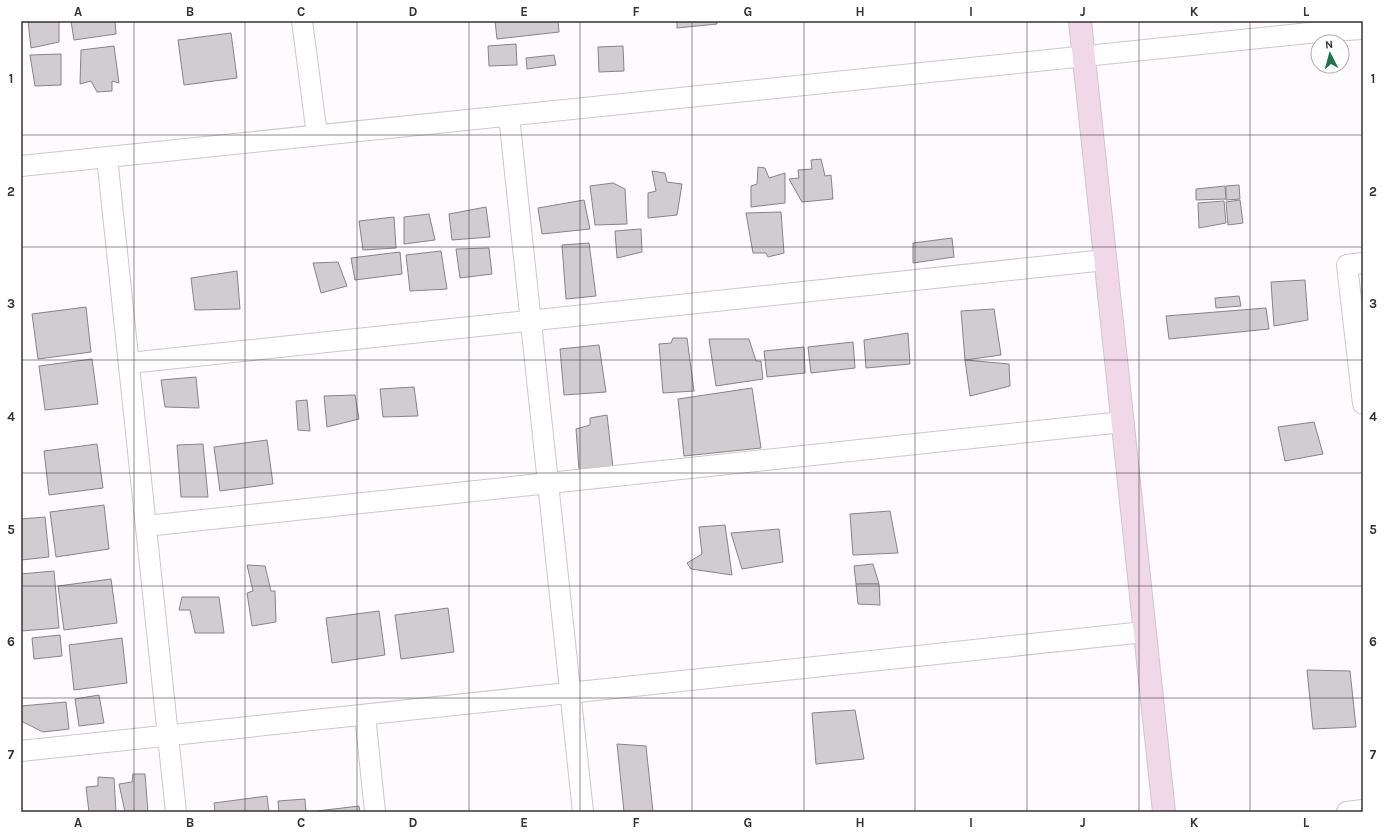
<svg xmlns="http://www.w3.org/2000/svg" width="1384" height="833" font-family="Karla,sans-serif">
  <rect width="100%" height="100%" fill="#fefafd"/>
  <g fill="#d1cccf" stroke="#888386">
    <path d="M28,21H59V42L31,48Z"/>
    <path d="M71,21H115L116,34L74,40Z"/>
    <path d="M495,21H558L559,32L497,39Z"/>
    <path d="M677,21H717V24L677,28Z"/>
    <path d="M231,33L237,78L184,85L178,40Z"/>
    <path d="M516,44L517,65L489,66L488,46Z"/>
    <path d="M114,46L119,83L112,81V91L97,92L91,81L80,84L81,50Z"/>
    <path d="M623,46L624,71L599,72L598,47Z"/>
    <path d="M61,54V85L35,86L30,55Z"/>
    <path d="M554,55L556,65L527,69L526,58Z"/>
    <path d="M821,159L825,176L831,175L833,199L802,202L789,179L799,178L798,170L812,169L811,160Z"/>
    <path d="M758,167L765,168L769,178L785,173V203L751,207V186L757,184Z"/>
    <path d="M652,171L665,173L667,182L682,184L677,215L648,218V193L656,191Z"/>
    <path d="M613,183L625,189L627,224L595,225L590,186Z"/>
    <path d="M1239,185L1240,199L1226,200V186Z"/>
    <path d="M1225,186L1226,199L1196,200V189Z"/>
    <path d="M584,200L590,229L542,234L538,208Z"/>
    <path d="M1240,200L1243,223L1228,225L1226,202Z"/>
    <path d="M1224,201L1226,223L1199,228L1198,203Z"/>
    <path d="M486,207L490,237L452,240L449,214Z"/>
    <path d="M781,212L784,253L768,257L766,253H753L746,213Z"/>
    <path d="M429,214L435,240L404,244V217Z"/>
    <path d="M394,217L396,248L363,250L359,221Z"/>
    <path d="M641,229L642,252L617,258L615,231Z"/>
    <path d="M952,238L954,257L913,263V243Z"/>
    <path d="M589,243L596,296L566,299L562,245Z"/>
    <path d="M489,248L492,274L460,278L456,249Z"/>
    <path d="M441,251L447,289L410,291L406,255Z"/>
    <path d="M400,252L402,274L355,280L351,258Z"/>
    <path d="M338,262L347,286L321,293L313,263Z"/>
    <path d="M237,271L240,309L195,310L191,278Z"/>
    <path d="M1305,280L1308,320L1274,326L1271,282Z"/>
    <path d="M1239,296L1241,306L1216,308L1215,298Z"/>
    <path d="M86,307L91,352L38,359L32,314Z"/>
    <path d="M1266,308L1269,329L1169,339L1166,316Z"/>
    <path d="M994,309L1001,355L965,360L961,311Z"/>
    <path d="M908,333L910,364L866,368L864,340Z"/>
    <path d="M673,338H687L694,391L663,393L659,344L671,343Z"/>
    <path d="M709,339H749L756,361H761L763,379L716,386Z"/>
    <path d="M853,342L855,368L811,373L808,347Z"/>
    <path d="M599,345L606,392L564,395L560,349Z"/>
    <path d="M804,347L805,373L767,377L764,351Z"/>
    <path d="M92,359L98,404L45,410L39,366Z"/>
    <path d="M965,360L1009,364L1010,386L970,396Z"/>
    <path d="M196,377L199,408L165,407L161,380Z"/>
    <path d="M414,387L418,416L383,417L380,389Z"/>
    <path d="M752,388L761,448L684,456L678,399Z"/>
    <path d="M355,395L359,419L327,427L324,396Z"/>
    <path d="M307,400L310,431L298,430L296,401Z"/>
    <path d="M607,415L613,468L579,470L576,429L590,425V418Z"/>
    <path d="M1314,422L1323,454L1285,461L1278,427Z"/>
    <path d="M267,440L273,484L220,491L214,447Z"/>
    <path d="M97,444L103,488L49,495L44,451Z"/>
    <path d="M203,444L208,497H181L177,445Z"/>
    <path d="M104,505L109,549L56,557L50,512Z"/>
    <path d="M890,511L898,553L853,555L850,514Z"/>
    <path d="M45,517L49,557L21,560V519Z"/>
    <path d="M725,525L732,575L691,569L687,563L702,554L699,527Z"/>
    <path d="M779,529L783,562L742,569L731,533Z"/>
    <path d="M873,564L879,584H856L854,566Z"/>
    <path d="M247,565L265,566L271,591H275L276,622L252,626L247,593L253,591Z"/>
    <path d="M54,571L59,628L21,631V574Z"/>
    <path d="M111,579L117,623L64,630L58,586Z"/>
    <path d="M856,584H879L880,605L858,604Z"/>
    <path d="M182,597H219L224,633H195L190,610H179Z"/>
    <path d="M448,608L454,652L401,659L395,615Z"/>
    <path d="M379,611L385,655L332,663L326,618Z"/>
    <path d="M60,635L62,656L34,659L32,638Z"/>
    <path d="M122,638L127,683L74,690L69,645Z"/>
    <path d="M1307,670L1350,671L1356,727L1313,729Z"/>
    <path d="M99,695L104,723L79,726L75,699Z"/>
    <path d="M66,702L69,729L43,732L21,721V706Z"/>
    <path d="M855,710L864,759L816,764L812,713Z"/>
    <path d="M617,744L646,746L653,812H624Z"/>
    <path d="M133,774H145L148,812H125L119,784L132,782Z"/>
    <path d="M98,777L114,778L116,812H89L86,787L98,786Z"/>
    <path d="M267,796L269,812H215L214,803Z"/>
    <path d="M305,799L306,812H279L278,801Z"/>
    <path d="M359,806L360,812H317V811Z"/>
  </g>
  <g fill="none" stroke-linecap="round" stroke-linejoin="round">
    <defs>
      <g id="street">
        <path d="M302,21L317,135"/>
        <path d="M509,116L583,812"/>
        <path d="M107,157L176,812"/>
        <path d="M21,166L1328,31L1363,29"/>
        <path d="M1363,263L1347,265L1363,404"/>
        <path d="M129,363L1105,260"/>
        <path d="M146,526L1122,422"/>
        <path d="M365,715L375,812"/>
        <path d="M21,751L1144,632"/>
        <path d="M1347,812L1363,810"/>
      </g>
      <path id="secondary" d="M1080,21L1164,812"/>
    </defs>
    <use href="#street" stroke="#cdc8cb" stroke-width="22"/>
    <use href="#secondary" stroke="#cdc8cb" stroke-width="24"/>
    <use href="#street" stroke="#fff" stroke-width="20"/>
    <use href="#secondary" stroke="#f0d8e9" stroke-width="22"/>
  </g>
  <path fill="none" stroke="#343234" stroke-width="1" stroke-opacity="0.55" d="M134,21V812M245,21V812M357,21V812M469,21V812M580,21V812M692,21V812M804,21V812M915,21V812M1027,21V812M1139,21V812M1250,21V812M21,135H1363M21,247H1363M21,360H1363M21,473H1363M21,586H1363M21,698H1363"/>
  <rect width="1384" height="833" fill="none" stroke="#ffffff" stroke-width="44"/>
  <g transform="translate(1330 54) rotate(354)"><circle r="19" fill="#ffffff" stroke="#aeadae"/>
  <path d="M0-3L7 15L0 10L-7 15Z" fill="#1b764b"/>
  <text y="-6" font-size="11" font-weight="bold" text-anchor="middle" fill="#343234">N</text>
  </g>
  <rect x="22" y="22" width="1340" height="789" fill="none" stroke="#343234" stroke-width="1.5"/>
  <g font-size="13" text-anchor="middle" font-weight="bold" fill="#343234">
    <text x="78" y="16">A</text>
    <text x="190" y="16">B</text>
    <text x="301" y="16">C</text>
    <text x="413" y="16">D</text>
    <text x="524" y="16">E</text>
    <text x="636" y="16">F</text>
    <text x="748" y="16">G</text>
    <text x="860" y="16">H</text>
    <text x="971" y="16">I</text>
    <text x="1083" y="16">J</text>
    <text x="1194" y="16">K</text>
    <text x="1306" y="16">L</text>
    <text x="11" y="83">1</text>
    <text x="1373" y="83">1</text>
    <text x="11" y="196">2</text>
    <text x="1373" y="196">2</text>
    <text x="11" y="308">3</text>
    <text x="1373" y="308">3</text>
    <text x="11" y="421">4</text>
    <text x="1373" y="421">4</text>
    <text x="11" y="534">5</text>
    <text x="1373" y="534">5</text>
    <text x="11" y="646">6</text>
    <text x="1373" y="646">6</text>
    <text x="11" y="759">7</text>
    <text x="1373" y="759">7</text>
    <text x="78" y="827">A</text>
    <text x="190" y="827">B</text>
    <text x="301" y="827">C</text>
    <text x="413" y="827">D</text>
    <text x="524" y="827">E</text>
    <text x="636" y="827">F</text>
    <text x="748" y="827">G</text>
    <text x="860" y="827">H</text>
    <text x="971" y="827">I</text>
    <text x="1083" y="827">J</text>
    <text x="1194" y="827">K</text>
    <text x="1306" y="827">L</text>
  </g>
</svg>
